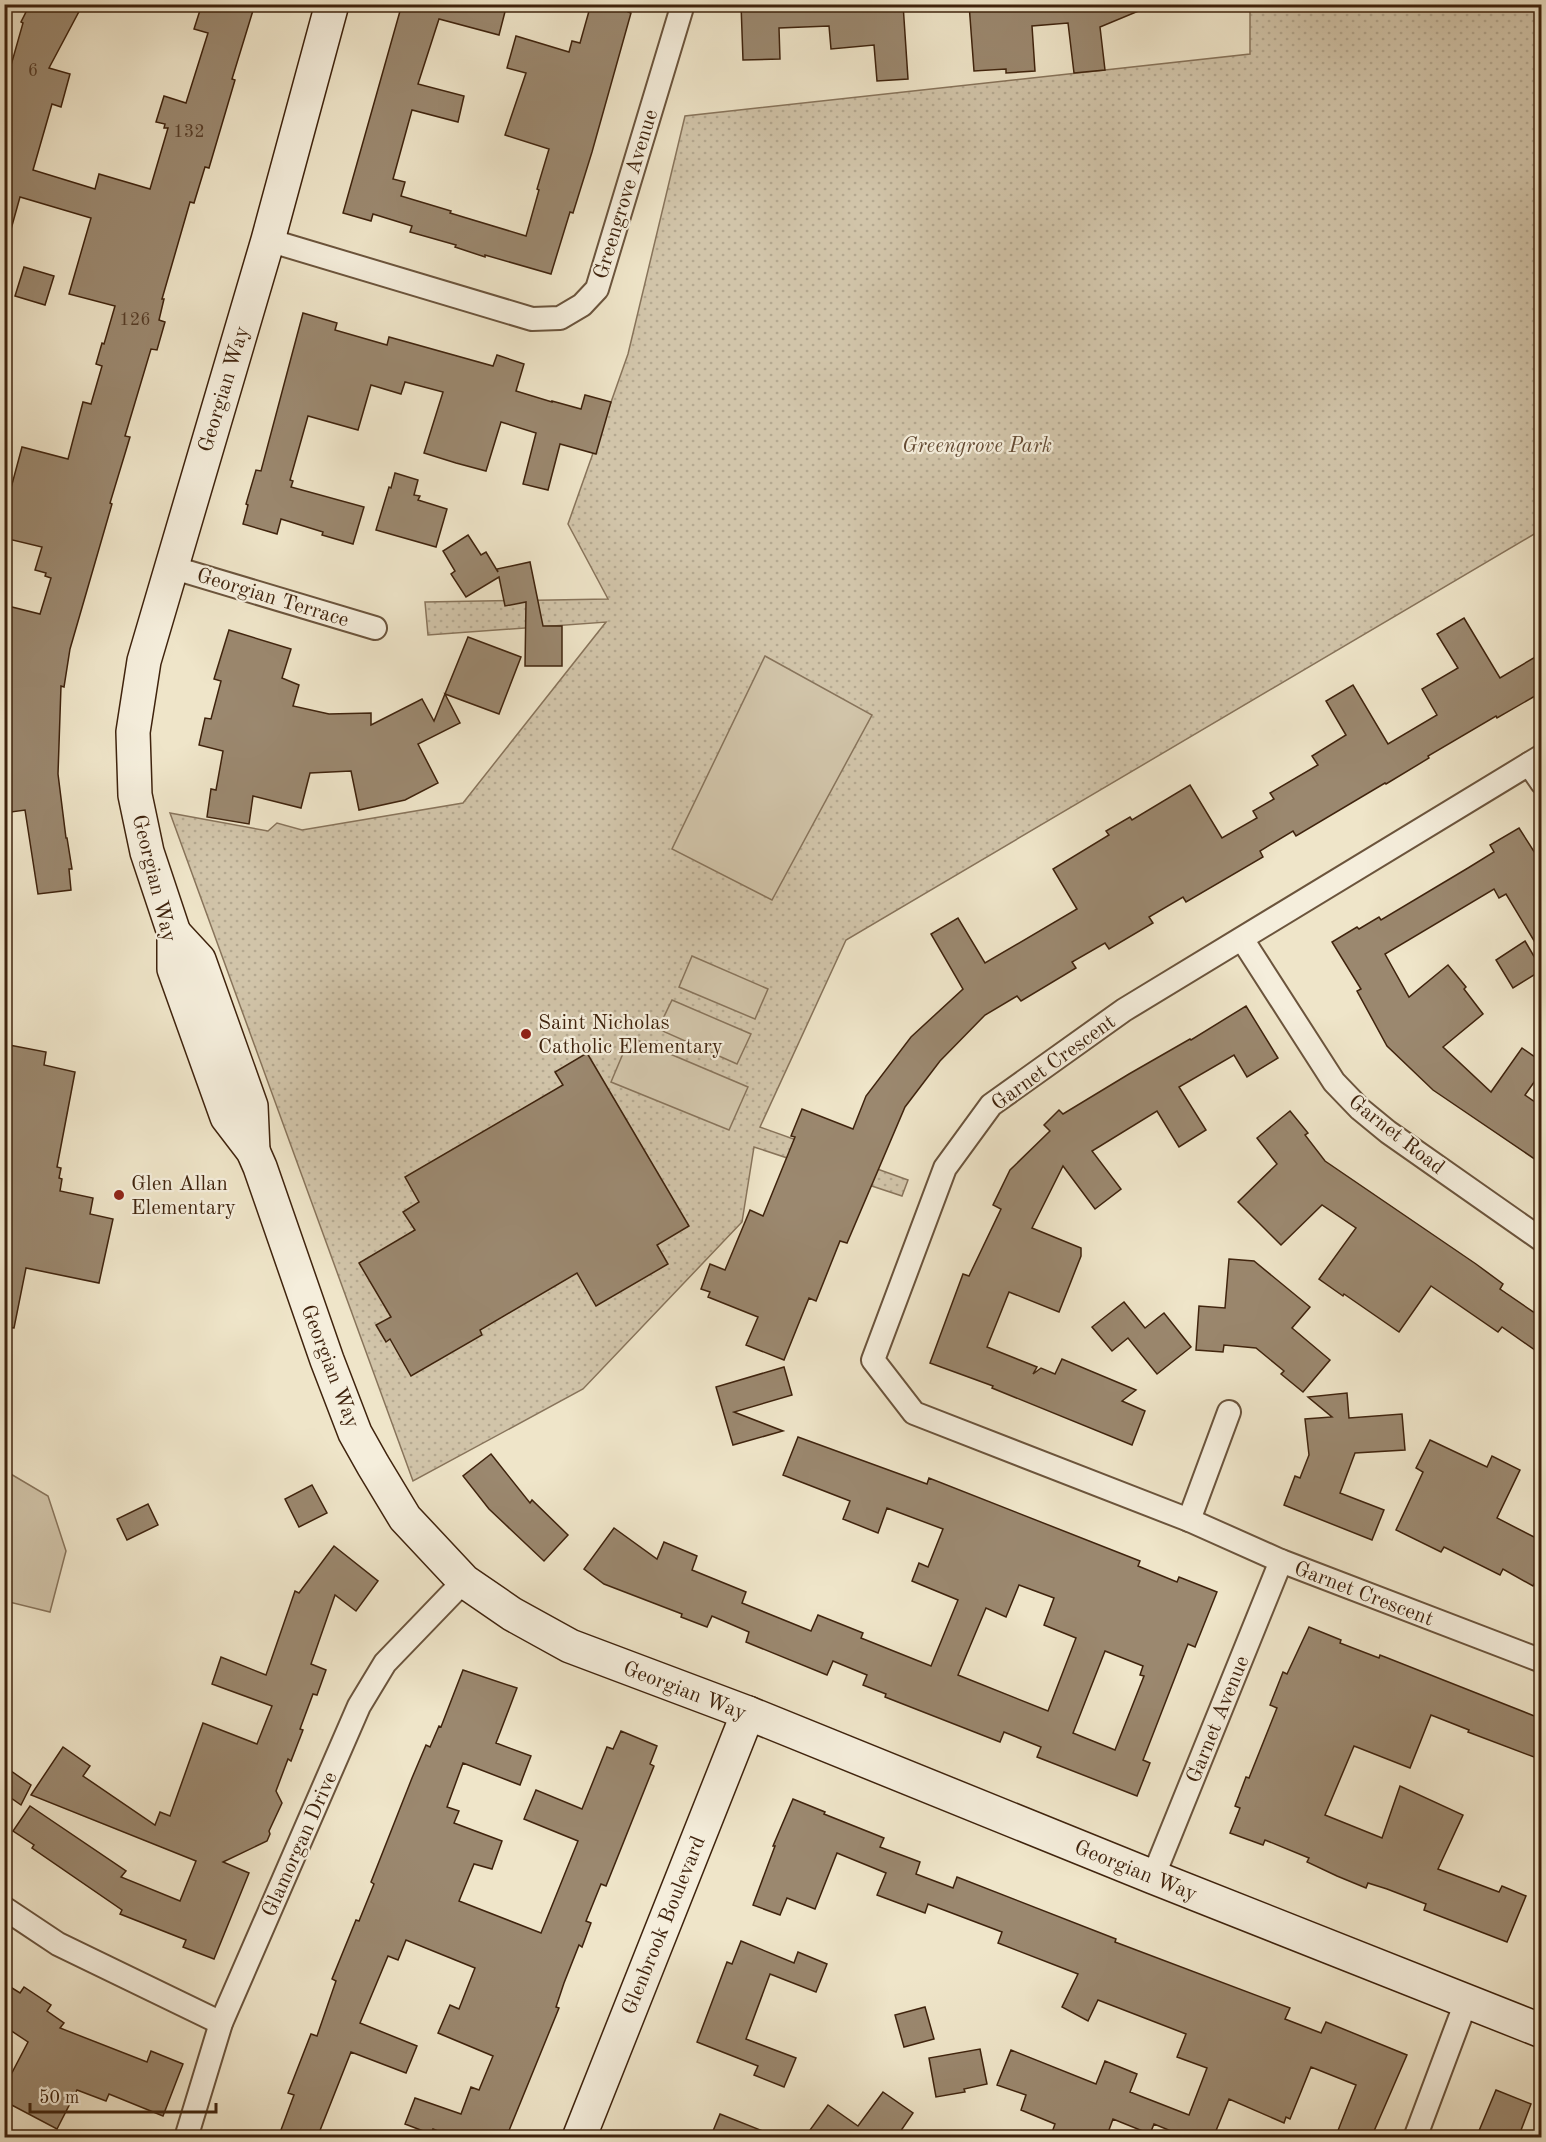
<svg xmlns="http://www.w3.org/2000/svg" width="1546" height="2142" font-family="'Old Standard TT',serif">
  <defs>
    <pattern id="park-dots" width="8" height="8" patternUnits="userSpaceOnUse" patternTransform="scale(1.5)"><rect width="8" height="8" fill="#d1c4a9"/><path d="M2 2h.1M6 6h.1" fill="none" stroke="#b4a890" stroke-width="1.8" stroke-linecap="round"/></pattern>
  </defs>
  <rect width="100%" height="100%" fill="#efe5c9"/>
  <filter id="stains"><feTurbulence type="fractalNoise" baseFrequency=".00333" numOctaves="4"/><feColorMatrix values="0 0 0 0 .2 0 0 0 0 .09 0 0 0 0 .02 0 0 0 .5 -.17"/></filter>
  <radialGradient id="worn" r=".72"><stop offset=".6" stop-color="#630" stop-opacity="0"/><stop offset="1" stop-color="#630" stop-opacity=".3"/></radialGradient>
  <path fill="url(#park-dots)" stroke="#88745b" stroke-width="1.5" d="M1250,5H1541V530L846,940L760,1127L908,1180L902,1196L754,1147L742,1222L583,1389L413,1481L170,813L268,831L277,823L302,830L463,803L606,622L428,635L425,602L608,599L568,524L628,354L685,116L1250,54Z"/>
  <g fill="#d1c4a9" stroke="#88745b" stroke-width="1.5">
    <path d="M765,656L872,715L772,900L672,849Z"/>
    <path d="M692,956L768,989L755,1019L679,987Z"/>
    <path d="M672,1000L751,1034L737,1064L658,1029Z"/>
    <path d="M630,1037L748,1087L729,1130L611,1082Z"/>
    <path d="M4,1470L48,1496L66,1551L50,1612L5,1601Z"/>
  </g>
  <g fill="#9b886f" stroke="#3f230d" stroke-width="1.5" fill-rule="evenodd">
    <path d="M30,4H83L49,68L70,74L61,107L52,104L33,170L95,189L99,174L150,189L168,128H164L165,124L156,122L164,96L186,103L208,33L194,29L202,4H255L232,79L235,80L209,168L205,167L194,203L190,202L162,299H164L159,320L165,322L157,350L151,349L125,436L130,437L110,503L112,504L70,649L64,687L61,686L58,774L66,838H67L72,869H69L71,890L38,894L25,810L4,813V605L40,614L51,578L45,576L46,573L35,570L42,547L4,538V514L22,447L68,459L83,402L91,404L102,366L96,364L102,343L104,344L115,306L69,294L91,218L20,197L10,233L4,232V90L23,23L21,22Z"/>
    <path d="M402,4H507L499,35L439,19L418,84L464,96L458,122L412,110L393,179L405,182L401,196L451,211L450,213L526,236L539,190L537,189L549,149L505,135L526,73L507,68L516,36L569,52L572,41L580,43L591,4H630L628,12L631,13L592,152L573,213L570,212L551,274L485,255V257L455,247L456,245L410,232L412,226L373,214L371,221L343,213Z"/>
    <path d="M741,4H903L908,79L877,81L874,45L831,49L829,26L779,28L780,59L743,60Z"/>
    <path d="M969,4H1153V5L1100,27L1105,70L1074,73L1068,23L1032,26L1035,71L1006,73V69L974,71Z"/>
    <path d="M24,267L54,276L45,305L15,296Z"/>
    <path d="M303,313L337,323L335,330L387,345L389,337L493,366L497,355L524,364L516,391L552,402V401L581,409L585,395L611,402L596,454L560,444L548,490L523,484L536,433L501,422L486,471L456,463L424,453L443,392L405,382L401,394L371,385L358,430L308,416L290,480L293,481L291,487L364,507L353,544L322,535L323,532L281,519L277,534L243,524L248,505L246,504L256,470L261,471Z"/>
    <path d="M395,473L418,480L414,495L420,496L418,500L447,509L436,547L376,530L389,487L391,488Z"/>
    <path d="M468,535L481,555L486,552L498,572L497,569L530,562L543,626H562V666H525L526,602L505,606L499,577L466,597L451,574L455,571L443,551Z"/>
    <path d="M1464,618L1500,678L1542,653V692L1497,718L1496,716L1428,756L1429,758L1386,784L1385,783L1296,836L1293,831L1260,851L1263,857L1186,902L1183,897L1149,917L1153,923L1109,949L1105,943L1072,962L1076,968L1021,1001L1017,996L985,1015L940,1061L905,1107L847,1243L840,1241L816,1301L809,1298L784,1360L746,1345L758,1317L708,1297L710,1292L701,1289L710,1264L725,1270L750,1210L763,1216L795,1137L791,1136L802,1109L853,1129L866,1096L911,1037L963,989L931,934L958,918L985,963L1077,909L1053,869L1109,835L1106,831L1130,817L1132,820L1190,785L1222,838L1257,818L1253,811L1274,799L1270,793L1318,765L1312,756L1346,735L1326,701L1353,685L1388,744L1437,715L1422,689L1458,668L1437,634Z"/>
    <path d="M229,630L291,649L282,678L299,685L293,706L329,714L371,713V725L422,699L434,721L468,637L521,657L499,714L445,694L460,723L418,744L438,783L405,800L359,810L351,771L310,773L301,808L253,796L249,824L207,817L211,789L216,790L223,751L199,745L205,718L211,719L221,681L214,679Z"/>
    <path d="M1519,828L1542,864V954L1506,894L1499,898L1494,889L1385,954L1409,997L1448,965L1466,987L1464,989L1483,1014L1443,1047L1491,1092L1522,1048L1542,1062V1071L1525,1095L1542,1107V1164L1433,1090L1387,1046L1357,991L1361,989L1332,942L1357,927L1359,929L1379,917L1381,920L1468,868L1494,852L1490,845Z"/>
    <path d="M1525,941L1542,970L1513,988L1496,960Z"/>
    <path d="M1246,1006L1278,1058L1247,1077L1234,1055L1179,1087L1206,1130L1179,1147L1157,1111L1092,1151L1121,1189L1095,1209L1063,1166L1032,1228L1081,1248V1256L1059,1312L1009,1292L987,1347L1037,1367L1033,1374L1041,1368L1055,1374L1062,1359L1136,1390L1122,1401L1145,1411L1132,1445L992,1388L993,1386L930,1363L963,1274L969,1276L1001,1209L993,1205L1010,1170L1050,1131L1044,1125L1059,1110L1063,1114L1129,1074L1190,1039L1191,1040Z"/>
    <path d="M4,1044L46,1052L44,1065L75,1072L57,1167L61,1168L59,1178L62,1179L60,1191L93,1198L90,1214L113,1219L99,1283L26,1268L14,1328L4,1327Z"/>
    <path d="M587,1053L689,1226L657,1245L668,1264L596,1306L577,1273L480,1330L482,1335L411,1376L390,1339L386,1342L376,1325L391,1317L359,1263L415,1230L403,1212L419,1202L405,1177L563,1085L555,1072Z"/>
    <path d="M1290,1111L1308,1133L1305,1135L1325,1161L1476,1264L1503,1284L1500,1289L1542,1318V1355L1502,1327L1498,1332L1431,1286L1399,1332L1344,1294L1343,1296L1319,1279L1356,1228L1322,1205L1281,1245L1238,1202L1277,1164L1257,1138Z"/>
    <path d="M1229,1259L1254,1261L1310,1307L1292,1328L1330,1360L1303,1392L1281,1374L1284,1371L1256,1348L1224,1345L1223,1352L1196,1350L1199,1306L1225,1308Z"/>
    <path d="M1124,1302L1145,1328L1164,1313L1191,1347L1157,1374L1128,1338L1112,1351L1092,1327Z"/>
    <path d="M784,1367L792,1395L734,1412L783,1431L733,1445L716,1387Z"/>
    <path d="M1347,1393L1349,1418L1402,1414L1405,1450L1355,1453L1340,1493L1384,1510L1372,1540L1284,1505L1295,1476L1300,1478L1309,1455L1305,1419L1332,1417L1308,1397Z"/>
    <path d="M798,1437L927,1484L929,1478L1140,1561L1138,1566L1177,1582L1179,1577L1217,1592L1195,1647L1188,1644L1143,1760L1150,1763L1137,1796L1037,1757L1041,1747L1004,1732L1000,1742L885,1697L886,1694L863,1685L867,1675L833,1661L827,1675L746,1642L749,1632L712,1616L707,1627L681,1617L682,1614L604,1584L584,1569L614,1528L657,1559L664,1542L697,1556L692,1570L746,1592L742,1603L811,1631L818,1615L863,1633L861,1638L931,1666L958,1600L912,1581L919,1563L928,1567L943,1529L887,1508L878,1533L843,1519L850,1501L783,1475ZM1019,1585L1054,1598L1044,1625L1076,1638L1048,1711L958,1675L986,1608L1006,1617ZM1105,1651L1143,1666L1140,1675L1144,1676L1115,1750L1073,1733Z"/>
    <path d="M1430,1440L1487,1467L1492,1456L1520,1470L1497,1518L1542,1541V1585L1535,1582L1533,1586L1503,1569L1500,1575L1444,1547L1441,1552L1396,1530L1423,1472L1416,1468Z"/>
    <path d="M491,1454L530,1503L532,1500L568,1535L544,1561L489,1509L463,1476Z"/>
    <path d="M312,1485L327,1513L299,1527L285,1499Z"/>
    <path d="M148,1504L158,1525L127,1540L117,1519Z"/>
    <path d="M334,1546L378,1581L356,1611L335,1595L311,1664L326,1670L317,1695L313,1694L300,1729L303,1730L291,1761L288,1759L276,1791L282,1803L269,1831L270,1834L267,1841L223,1862L249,1873L214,1959L183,1947L186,1940L120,1914L122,1910L32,1848L34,1845L13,1831L30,1806L126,1871L121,1877L180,1901L196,1861L31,1795L63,1747L90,1766L83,1776L155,1825L160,1812L170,1816L203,1723L257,1744L272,1706L212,1684L221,1657L266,1675L295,1591L299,1593Z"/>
    <path d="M1309,1627L1341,1640L1340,1643L1379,1658L1380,1655L1542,1719V1760L1468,1732L1469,1730L1431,1715L1410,1768L1354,1746L1325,1815L1382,1838L1400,1786L1463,1815L1438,1869L1499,1892L1502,1886L1526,1896L1507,1942L1424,1910L1426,1904L1387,1889L1368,1883L1366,1888L1337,1876L1307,1862L1309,1858L1265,1840L1263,1845L1230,1833L1240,1808L1235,1806L1246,1777L1249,1778L1277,1708L1270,1705L1283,1672L1287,1674Z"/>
    <path d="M463,1670L517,1688L496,1743L531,1756L520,1785L463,1763L447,1807L459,1811L454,1823L502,1841L492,1869L474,1864L459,1901L541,1933L578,1841L524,1819L536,1790L582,1809L607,1747L613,1749L621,1731L657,1746L650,1764L654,1766L606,1886L601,1884L586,1921L591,1923L582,1947L579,1945L564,1983L556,2007L559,2008L548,2035L506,2138H455L433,2129L431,2134L405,2124L415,2098L461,2114L471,2087L479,2090L493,2056L438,2033L450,2005L459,2009L475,1968L406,1940L398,1960L388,1956L360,2023L417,2046L406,2073L351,2052L317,2138H278L294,2095L288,2093L311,2034L317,2036L336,1981L332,1979L356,1920L359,1921L374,1884L371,1882L412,1778L426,1745L430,1747L439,1726L441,1727Z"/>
    <path d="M4,1766L31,1785L21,1805L4,1793Z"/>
    <path d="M793,1799L825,1812L824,1814L884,1838L880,1847L920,1862L916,1874L953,1888L957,1877L1116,1939L1115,1942L1290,2008L1285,2019L1321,2033L1326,2022L1407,2055L1371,2138H1335L1356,2085L1311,2067L1290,2119L1286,2117L1284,2123L1229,2099L1213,2138H1188L1154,2124L1150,2134L1113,2119L1106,2138H1050L1055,2124L1021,2110L1026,2095L997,2085L1011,2050L1096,2084L1105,2061L1137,2074L1130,2092L1189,2115L1207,2068L1177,2057L1186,2034L1098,2000L1088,2021L1062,2007L1078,1974L998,1943L1002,1932L928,1904L925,1913L877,1895L886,1873L837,1853L815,1909L787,1898L780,1915L753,1905L775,1846H773Z"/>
    <path d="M741,1941L794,1963L798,1952L827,1964L816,1992L770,1974L746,2039L796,2058L784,2087L754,2075L758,2066L697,2042L727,1962L732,1964Z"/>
    <path d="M4,1983L20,1993L24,1987L51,2005L47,2011L64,2023L60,2028L147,2062L151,2051L183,2064L163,2116L109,2094L106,2101L77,2090L57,2129L4,2101V2088L28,2042L4,2026Z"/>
    <path d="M925,2007L934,2039L904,2047L895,2015Z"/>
    <path d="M980,2049L987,2084L964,2089L965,2092L936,2097L929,2058Z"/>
    <path d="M1496,2090L1531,2104L1518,2138H1476Z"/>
    <path d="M883,2092L913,2113L896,2138H820L810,2130L828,2105L858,2126Z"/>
    <path d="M720,2114L773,2135L772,2138H730L713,2131Z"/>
  </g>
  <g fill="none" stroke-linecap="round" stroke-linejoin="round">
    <defs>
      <g id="street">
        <path d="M268,240L532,319L560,318L582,305L597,289L683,4"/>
        <path d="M171,567L375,628"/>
        <path d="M1542,756L1124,1010L991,1105L945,1168L873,1360L914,1413L1189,1520L1281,1561L1542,1661"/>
        <path d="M1529,764L1542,783"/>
        <path d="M1242,939L1334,1082L1360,1109L1388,1132L1542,1240"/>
        <path d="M1189,1520L1229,1412"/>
        <path d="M1153,1877L1281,1561"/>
        <path d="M4,1908L58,1944L221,2023"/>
        <path d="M186,2138L221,2023L359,1706L385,1663L464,1581"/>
        <path d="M1415,2138L1466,2002"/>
      </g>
      <g id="secondary">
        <path d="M332,4L268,240L144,661L133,732L135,795L147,852L174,933V969L227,1117L253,1151L260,1167L327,1360L355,1433L373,1465L405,1518L464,1581L512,1614L570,1646L748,1713L1153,1877L1542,2031"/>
        <path d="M174,933L199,960L251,1106L253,1151"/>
        <path d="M579,2138L748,1713"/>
      </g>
    </defs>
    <use href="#street" stroke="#6b543c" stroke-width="26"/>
    <use href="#secondary" stroke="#3f230d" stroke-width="36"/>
    <use href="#street" stroke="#f5eedc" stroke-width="22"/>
    <use href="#secondary" stroke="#f5eedc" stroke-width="33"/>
  </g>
  <g fill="#8f2418" stroke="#f5eedc" stroke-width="2">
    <circle cx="526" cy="1034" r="6"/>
    <circle cx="119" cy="1195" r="6"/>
  </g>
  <g text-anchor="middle" stroke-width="4.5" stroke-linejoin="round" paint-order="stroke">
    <g font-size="18" fill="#563c26">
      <text x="33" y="76">6</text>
      <text x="189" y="137">132</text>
      <text x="135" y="325">126</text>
    </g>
    <g font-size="21" fill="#3f230d" stroke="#f5eedc">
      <text transform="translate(625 194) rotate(-73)" y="7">Greengrove Avenue</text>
      <text transform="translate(223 389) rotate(-73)" y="7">Georgian Way</text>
      <text transform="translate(273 597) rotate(17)" y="7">Georgian Terrace</text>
      <text transform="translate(155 878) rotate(76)" y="7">Georgian Way</text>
      <text transform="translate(1053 1062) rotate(-36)" y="7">Garnet Crescent</text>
      <text transform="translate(1397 1134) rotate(38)" y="7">Garnet Road</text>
      <text transform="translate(331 1366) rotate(69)" y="7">Georgian Way</text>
      <text transform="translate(1364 1593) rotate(21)" y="7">Garnet Crescent</text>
      <text transform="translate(685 1690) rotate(21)" y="7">Georgian Way</text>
      <text transform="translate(1217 1719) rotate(-68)" y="7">Garnet Avenue</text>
      <text transform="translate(299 1844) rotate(-66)" y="7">Glamorgan Drive</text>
      <text transform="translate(1136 1870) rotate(22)" y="7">Georgian Way</text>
      <text transform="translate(663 1925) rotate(-68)" y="7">Glenbrook Boulevard</text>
    </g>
    <g font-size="21" font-style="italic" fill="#644b34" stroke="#f5eedc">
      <text x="977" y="452">Greengrove Park</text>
    </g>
    <g font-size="21" fill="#3f230d" stroke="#f5eedc" text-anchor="start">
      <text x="538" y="1029">Saint Nicholas<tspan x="538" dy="24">Catholic Elementary</tspan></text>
      <text x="131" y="1190">Glen Allan<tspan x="131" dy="24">Elementary</tspan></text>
    </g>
  </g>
  <rect width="1546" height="2142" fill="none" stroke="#efe5c9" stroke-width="24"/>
  <rect x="6" y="6" width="1534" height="2130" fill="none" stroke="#3f230d" stroke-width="3"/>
  <rect x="12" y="12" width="1522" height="2118" fill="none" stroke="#3f230d" stroke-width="1.5"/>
  <path d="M30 2103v9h186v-9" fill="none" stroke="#3f230d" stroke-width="3"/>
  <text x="39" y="2103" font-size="18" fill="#3f230d" stroke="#f5eedc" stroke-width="4.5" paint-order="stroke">50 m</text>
  <rect width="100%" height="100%" filter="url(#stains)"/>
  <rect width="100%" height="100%" fill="url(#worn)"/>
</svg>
